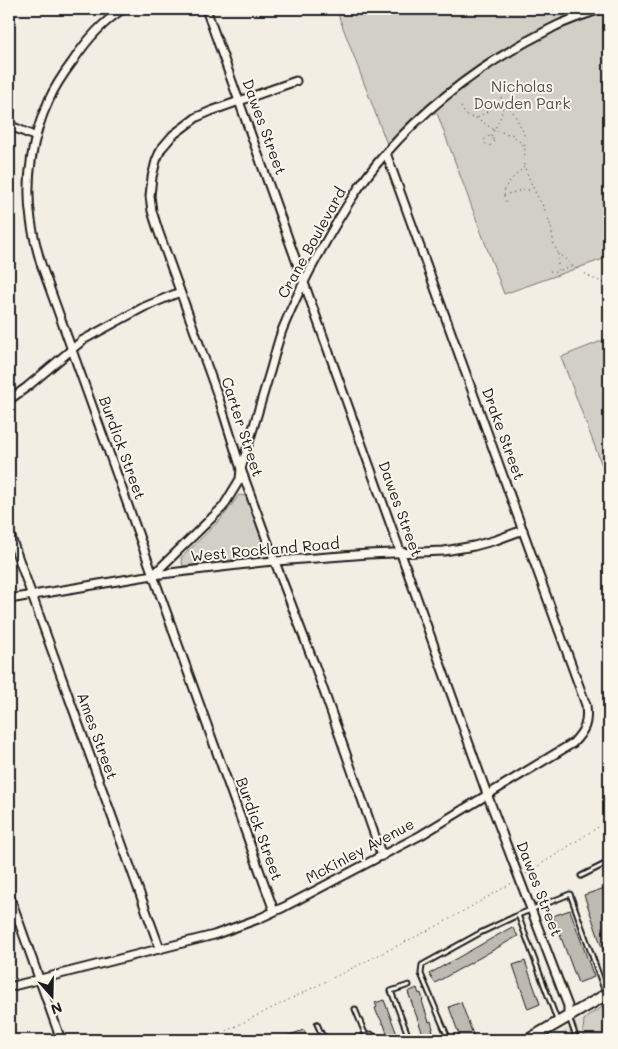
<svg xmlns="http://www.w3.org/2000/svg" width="618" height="1049" font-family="Mali,sans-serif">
  <rect width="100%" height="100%" fill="#f2eee4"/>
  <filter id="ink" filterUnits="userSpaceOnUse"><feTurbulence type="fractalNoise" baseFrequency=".02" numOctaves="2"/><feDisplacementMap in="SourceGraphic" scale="10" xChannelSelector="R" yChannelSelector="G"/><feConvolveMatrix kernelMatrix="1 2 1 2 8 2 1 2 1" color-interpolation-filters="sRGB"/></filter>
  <g filter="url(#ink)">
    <path fill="#e2ded5" d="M609,1003V1040H547L595,1011Z"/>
    <g fill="#d2cfc6" stroke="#777671">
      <path d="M336,9H609V257L504,294L437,113H418L387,144Z"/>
      <path d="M609,338V484L561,357Z"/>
      <path d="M239,495L247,496L268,553L261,556L183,566L181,558L222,518Z"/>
      <path d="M609,1003V1040H586L583,1031L584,1020L589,1015Z"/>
    </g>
    <g fill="#bdbab1" stroke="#1c1c1c">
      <path d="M605,888L609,899V964L608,965L584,895Z"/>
      <path d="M570,910L594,977L578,983L553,916Z"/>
      <path d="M512,927L518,936L435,983L429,974Z"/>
      <path d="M525,961L540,1004L528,1009L513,965Z"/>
      <path d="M417,988L419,994L421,993L423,1000L422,1001L429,1022L431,1021L433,1029H432L435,1038L429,1040H425L408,992Z"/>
      <path d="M384,1000L395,1029L399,1040H389L384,1024H383L379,1016H378L375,1008L377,1007L375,1003Z"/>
      <path d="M461,1002L475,1040H461L449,1007Z"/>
      <path d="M304,1030L308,1040H278V1039Z"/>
    </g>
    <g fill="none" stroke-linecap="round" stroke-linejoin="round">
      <defs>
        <g id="service">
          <path d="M581,876L605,864L609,876"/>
          <path d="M518,915L570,894L605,992"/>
          <path d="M409,985L391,991L410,1040"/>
          <path d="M355,1009L366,1036"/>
          <path d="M569,1017L577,1040"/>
          <path d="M317,1024L322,1035L330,1040"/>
          <path d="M355,1040L371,1034L378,1040"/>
          <path d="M449,1040L421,974L422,965L480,933L518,915L557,1020"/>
        </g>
        <g id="minor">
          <path d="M123,9C103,22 86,41 73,61C64,73 55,86 49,100C32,136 25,180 31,220C33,235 37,250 41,264L274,911"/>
          <path d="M206,9L487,794L568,1006V1017"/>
          <path d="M296,81L211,111L197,117L173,135L161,149L156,161L152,177L150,196L152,211L158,230L219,399L241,469L275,562L315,666L382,856"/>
          <path d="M9,125L36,137"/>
          <path d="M9,400L27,387L83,340L144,307L180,292"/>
          <path d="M9,532L160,949"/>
          <path d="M153,575L223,507L240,479L241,469C250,438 260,406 269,375C274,359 277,343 283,328C294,301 307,275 321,250C340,216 360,182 386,153C432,101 490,59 552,28C567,20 584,15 601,9"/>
          <path d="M9,599L153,575L263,562L368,554L444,551L474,546L496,540L523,530"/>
          <path d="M9,894L61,1040"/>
          <path d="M9,987L214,935L258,919L284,907L421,835L573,743C585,730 588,724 586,705L386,153"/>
        </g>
        <path id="secondary" d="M528,1040L609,993"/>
      </defs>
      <use href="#service" stroke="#1c1c1c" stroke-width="7"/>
      <use href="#minor" stroke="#1c1c1c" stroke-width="11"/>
      <use href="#secondary" stroke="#1c1c1c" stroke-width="14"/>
      <g stroke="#1c1c1c" stroke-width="1" stroke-dasharray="1 4" stroke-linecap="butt">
        <path d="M497,83L501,93V100L503,103L512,110L524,133L525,148L524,166L534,190L545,210L551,227L554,245L558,253L573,266L592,278L609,285"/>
        <path d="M461,107L465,114L469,117L477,118L494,130L513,135L525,147"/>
        <path d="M478,118L501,101"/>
        <path d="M491,136C497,123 502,119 503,104"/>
        <circle cx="489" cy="141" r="4.5"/>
        <path d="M524,167C517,175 503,184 504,195L522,190H533"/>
        <path d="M504,196L507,205"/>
        <path d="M558,254V271L573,266"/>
        <path d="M550,271L553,273L557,271"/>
        <path d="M526,874L609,820"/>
        <path d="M208,1040L439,925L512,883"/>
      </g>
      <use href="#service" stroke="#fbf7ec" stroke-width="3"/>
      <use href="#minor" stroke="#fbf7ec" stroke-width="7"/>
      <use href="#secondary" stroke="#fbf7ec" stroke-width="10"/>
    </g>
  </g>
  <g text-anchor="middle" stroke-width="4" stroke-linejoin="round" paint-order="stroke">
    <g font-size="15" fill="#53524f" stroke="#fbf7ec">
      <text x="522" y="92">Nicholas<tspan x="522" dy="17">Dowden Park</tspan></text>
    </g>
    <g font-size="15" fill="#1c1c1c" stroke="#fbf7ec">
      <text transform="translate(264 127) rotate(70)" y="5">Dawes Street</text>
      <text transform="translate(312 243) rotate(-61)" y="5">Crane Boulevard</text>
      <text transform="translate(242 427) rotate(72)" y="5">Carter Street</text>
      <text transform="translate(503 434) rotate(70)" y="5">Drake Street</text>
      <text transform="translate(122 448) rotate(70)" y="5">Burdick Street</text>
      <text transform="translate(400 509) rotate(70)" y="5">Dawes Street</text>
      <text transform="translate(265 550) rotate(-5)" y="5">West Rockland Road</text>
      <text transform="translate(97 736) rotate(70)" y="5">Ames Street</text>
      <text transform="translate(259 829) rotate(70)" y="5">Burdick Street</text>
      <text transform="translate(360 851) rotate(-28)" y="5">McKinley Avenue</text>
      <text transform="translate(539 889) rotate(69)" y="5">Dawes Street</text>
    </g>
  </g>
  <rect width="618" height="1049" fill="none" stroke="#fbf7ec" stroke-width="30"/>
  <rect x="15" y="15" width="588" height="1019" fill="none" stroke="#1c1c1c" stroke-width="2" filter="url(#ink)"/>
  <g transform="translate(52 996) rotate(160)" stroke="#fbf7ec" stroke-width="4" paint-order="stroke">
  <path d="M0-4L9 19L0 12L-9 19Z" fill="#1c1c1c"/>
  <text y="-8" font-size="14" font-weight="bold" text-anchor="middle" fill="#1c1c1c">N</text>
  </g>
</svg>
